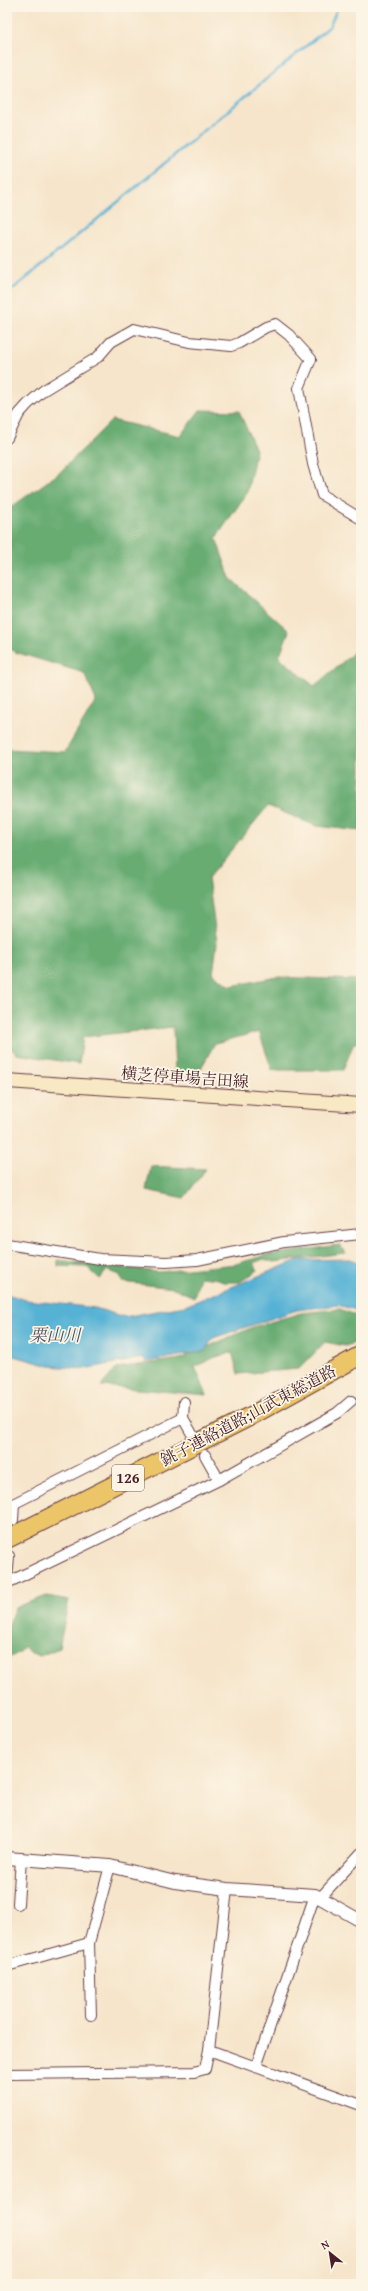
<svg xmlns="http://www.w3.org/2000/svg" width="368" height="2291" font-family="'Gentium Book Plus','Noto Serif JP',serif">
  <rect width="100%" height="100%" fill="#fcf5e5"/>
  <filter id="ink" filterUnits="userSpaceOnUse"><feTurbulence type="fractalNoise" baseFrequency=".025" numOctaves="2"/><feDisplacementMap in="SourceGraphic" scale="8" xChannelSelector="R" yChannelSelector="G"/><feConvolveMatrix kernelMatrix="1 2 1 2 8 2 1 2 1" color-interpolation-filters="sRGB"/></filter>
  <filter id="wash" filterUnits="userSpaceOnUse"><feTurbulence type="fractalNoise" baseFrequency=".012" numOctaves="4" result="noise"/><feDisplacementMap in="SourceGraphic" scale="16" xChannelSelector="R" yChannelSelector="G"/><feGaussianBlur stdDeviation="0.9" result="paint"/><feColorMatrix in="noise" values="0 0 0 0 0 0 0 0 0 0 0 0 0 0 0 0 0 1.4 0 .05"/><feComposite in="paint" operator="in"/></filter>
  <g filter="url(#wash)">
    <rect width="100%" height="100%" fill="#f6e5cb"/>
    <g fill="#67ac72" stroke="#58664e">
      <path d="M200,410L239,411L256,450L247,493L216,538L230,578L289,631L279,657L314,686L351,655L361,643V831L316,826L268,806L208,878L217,943L213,974L231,986L277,977L361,980V1042L354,1043L343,1070H272L259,1032L215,1043L200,1070L175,1072L173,1027L83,1037L79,1064L17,1054L7,1045V749L65,752L96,700L84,673L15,652L7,647V510L58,474L112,420L180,436Z"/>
      <path d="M151,1166L206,1169L184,1198L146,1190Z"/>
      <path d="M340,1245L345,1253L274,1262L264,1259L253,1263L258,1270L240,1282H223L219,1279L200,1277L194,1297L174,1288L122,1282L120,1275L107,1270L100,1279L87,1267L58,1266V1260L159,1272L236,1264L266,1255Z"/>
      <path d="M340,1309L361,1318V1341L345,1346L325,1342L299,1369L238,1374L232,1352L213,1358L195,1367L207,1395L101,1386L117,1368L180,1359L253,1327L301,1313Z"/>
      <path d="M47,1596L69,1600L59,1648L40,1656L29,1652L24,1646L20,1652L7,1659V1630L15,1607Z"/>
    </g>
    <path fill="#57b2d5" stroke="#506880" d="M350,1259L361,1264V1311L337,1305L297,1310L213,1338L205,1351L147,1362L142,1358L84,1369L50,1366L7,1354V1294L26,1300L95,1308L124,1317L185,1306L298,1260Z"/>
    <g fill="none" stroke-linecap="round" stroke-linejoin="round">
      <path stroke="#57b2d5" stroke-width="2.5" d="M7,294L329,27L338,7"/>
    </g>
  </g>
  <g filter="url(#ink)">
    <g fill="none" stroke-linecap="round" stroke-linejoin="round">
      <defs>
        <g id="minor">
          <path d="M7,438L19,414L28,404L44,390L98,357L111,342L134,329L189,342L231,346L239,343L266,327L275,324L289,335L311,359L299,388L313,464L322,495L361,519"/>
          <path d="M7,1244L100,1259L166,1262L197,1260L284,1242L361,1234"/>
          <path d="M184,1402L183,1418L192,1434"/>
          <path d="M205,1455L219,1480"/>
          <path d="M7,1507L183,1418"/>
          <path d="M13,1520L14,1504"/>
          <path d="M7,1580L9,1556"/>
          <path d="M7,1583L219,1480L337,1413L351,1401"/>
          <path d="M320,1898L361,1853"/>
          <path d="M18,1904L21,1859"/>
          <path d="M7,1966L89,1943"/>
          <path d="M91,2015L89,1943L110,1866"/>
          <path d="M209,2050L361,2105"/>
          <path d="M256,2067L315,1895"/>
          <path d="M7,2074L194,2072L205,2069L209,2050L227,1889"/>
        </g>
        <path id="tertiary" d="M7,1858L110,1866L175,1882L227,1889L315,1895L361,1921"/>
        <path id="secondary" d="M7,1081L361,1105"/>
        <path id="motorway" d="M7,1539L249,1417L361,1355"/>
      </defs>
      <use href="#minor" stroke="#643d43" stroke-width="12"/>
      <use href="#tertiary" stroke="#643d43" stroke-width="14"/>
      <use href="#secondary" stroke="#643d43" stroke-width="16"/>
      <use href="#motorway" stroke="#643d43" stroke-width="20"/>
      <use href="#minor" stroke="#fff" stroke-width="10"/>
      <use href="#tertiary" stroke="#fff" stroke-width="12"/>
      <use href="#secondary" stroke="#f8e8c3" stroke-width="14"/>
      <use href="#motorway" stroke="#edc569" stroke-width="18"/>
    </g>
  </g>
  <g text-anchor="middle" stroke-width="3.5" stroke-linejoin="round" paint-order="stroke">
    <rect fill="#fcf5e5" stroke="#7f5f63" stroke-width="1" x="112" y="1465" width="32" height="26" rx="3"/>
    <g font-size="15" font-weight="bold" fill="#4a1f2b">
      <text x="128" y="1483">126</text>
    </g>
    <g font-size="16" fill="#4a1f2b" stroke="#fcf5e5">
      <text transform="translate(185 1077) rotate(4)" y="6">横芝停車場吉田線</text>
      <text transform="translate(248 1415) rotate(-28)" y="6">銚子連絡道路;山武東総道路</text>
    </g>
    <g font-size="17" font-style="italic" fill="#4f5266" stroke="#fcf5e5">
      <text x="55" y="1341">栗山川</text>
    </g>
  </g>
  <rect width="368" height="2291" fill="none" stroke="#fcf5e5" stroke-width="24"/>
  <g transform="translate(330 2253) rotate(330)" stroke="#fcf5e5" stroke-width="3" paint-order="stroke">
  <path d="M0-3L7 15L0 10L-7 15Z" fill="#4a1f2b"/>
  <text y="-6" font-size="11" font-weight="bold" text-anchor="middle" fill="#4a1f2b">N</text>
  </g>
</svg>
